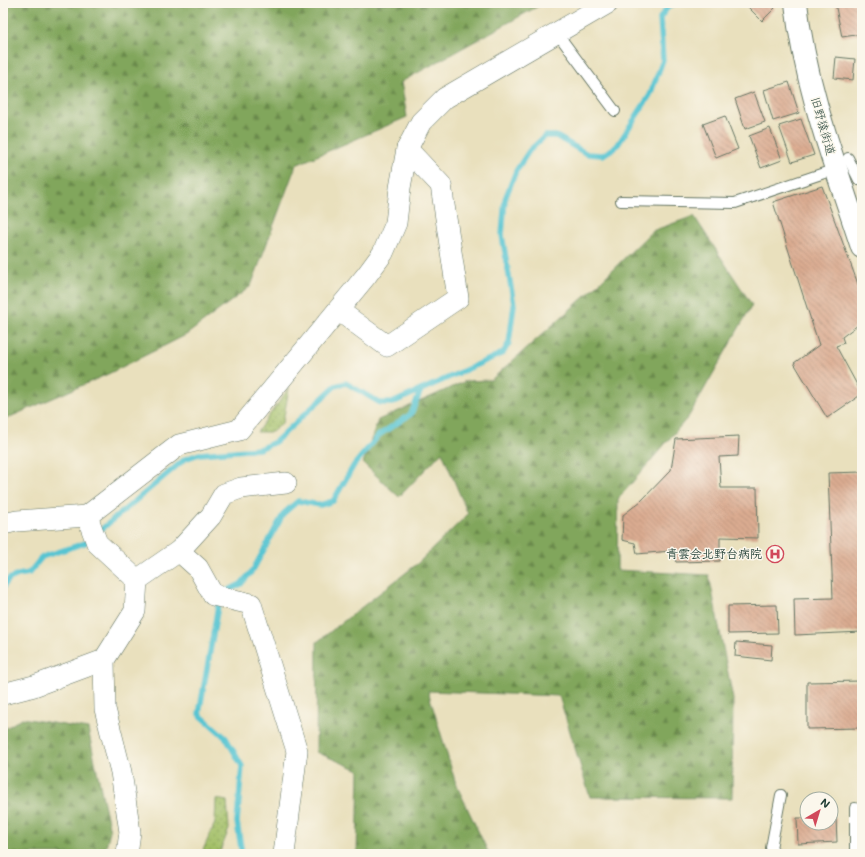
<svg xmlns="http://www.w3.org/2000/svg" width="865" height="857" font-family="Mali,'Klee One',sans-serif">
  <defs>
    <pattern id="grass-dots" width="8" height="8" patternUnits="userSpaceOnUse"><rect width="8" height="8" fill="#a2bf66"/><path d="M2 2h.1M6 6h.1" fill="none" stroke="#839c55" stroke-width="1.8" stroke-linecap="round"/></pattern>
    <pattern id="forest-firs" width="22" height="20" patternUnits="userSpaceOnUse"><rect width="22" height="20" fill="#81a65b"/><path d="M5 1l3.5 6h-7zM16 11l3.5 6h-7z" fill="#69884c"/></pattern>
    <pattern id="building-back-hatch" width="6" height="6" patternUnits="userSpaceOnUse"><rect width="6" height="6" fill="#dbac91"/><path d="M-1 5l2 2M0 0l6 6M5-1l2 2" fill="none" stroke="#b18d77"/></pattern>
  </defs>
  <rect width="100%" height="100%" fill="#fbf7ec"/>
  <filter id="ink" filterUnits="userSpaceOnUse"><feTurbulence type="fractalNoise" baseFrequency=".025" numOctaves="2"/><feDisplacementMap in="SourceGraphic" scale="8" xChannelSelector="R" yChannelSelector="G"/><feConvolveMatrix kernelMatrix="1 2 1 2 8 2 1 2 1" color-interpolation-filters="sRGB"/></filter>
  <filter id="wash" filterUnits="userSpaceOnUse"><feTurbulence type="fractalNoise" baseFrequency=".012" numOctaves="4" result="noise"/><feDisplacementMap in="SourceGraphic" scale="16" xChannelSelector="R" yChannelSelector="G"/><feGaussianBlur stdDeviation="0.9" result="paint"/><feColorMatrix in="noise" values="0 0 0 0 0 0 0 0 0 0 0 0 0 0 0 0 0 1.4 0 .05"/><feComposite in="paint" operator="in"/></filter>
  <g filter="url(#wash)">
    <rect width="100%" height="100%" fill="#e9e0bd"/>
    <g fill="url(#grass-dots)" stroke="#607e4d">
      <path d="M289,388L283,422L272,432H257Z"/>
      <path d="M216,799L227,801L229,829L219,854H211L203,850L215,823Z"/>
    </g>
    <g fill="url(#forest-firs)" stroke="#507248">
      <path d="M3,3H544L401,82L407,117L296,165L251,286L186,335L108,374L3,420Z"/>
      <path d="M694,216L752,305L689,416L618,499L617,570L709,575L733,699L732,798L590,797L559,696L428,691L456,784L489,854H357L359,770L316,752L317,642L417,564L468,514L442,452L399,497L363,463L378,420L466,381L491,380L593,289L652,231Z"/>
      <path d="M22,718L88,729L110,831L104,854H3V730Z"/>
    </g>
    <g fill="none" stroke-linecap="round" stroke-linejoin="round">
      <g stroke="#59c5d2" stroke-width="5.5">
        <path d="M97,533L185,459L199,454L259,449L275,442L335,386L346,383L380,403H392L503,353L509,343L514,305L502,235L505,199L516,171L529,151L545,136H556L587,154L603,155L617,146L650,95L663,60L660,18L668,7L675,3"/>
        <path d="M3,587L9,579L18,575L29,573L42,557L85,543L91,538"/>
        <path d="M226,592L227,591L241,584L253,570L284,513L298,501L320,505L333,501L354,465L379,435L411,414L421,390"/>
        <path d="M220,602L218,606L199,714L226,738L242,766L237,822L242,854"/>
      </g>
    </g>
    <g id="blocks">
      <g fill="url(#building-back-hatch)">
        <path d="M744,3H770L775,8L762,21Z"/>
        <path d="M835,3H862V34L842,37Z"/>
        <path d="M836,57L855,59L853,80L834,78Z"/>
        <path d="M789,82L799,113L773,121L764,90Z"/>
        <path d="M754,92L765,122L745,129L735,99Z"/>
        <path d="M725,116L738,149L716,158L703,124Z"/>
        <path d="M801,119L814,155L792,162L779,126Z"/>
        <path d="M770,128L782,160L761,168L749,136Z"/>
        <path d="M822,186L862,295V322L842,337L844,343L836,346L862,394L827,418L794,363L819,345L773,202Z"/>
        <path d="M739,436L738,456L719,457L721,488H757L758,538L720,537V561L676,562L671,551L637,554L635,543L622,540L623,515L641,501L671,470L676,439Z"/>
        <path d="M862,472V632L795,635L794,599L833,598L828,473Z"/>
        <path d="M777,605L778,633L728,634V606Z"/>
        <path d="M736,642L772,645L771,660L735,656Z"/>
        <path d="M862,681V728L807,729V682Z"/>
        <path d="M831,817H836L837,842L798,844L797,818H807V823H831Z"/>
      </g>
    </g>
  </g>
  <g filter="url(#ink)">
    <use href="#blocks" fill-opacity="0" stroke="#667664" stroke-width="1"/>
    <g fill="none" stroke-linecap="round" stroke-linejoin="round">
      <defs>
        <g id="service">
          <path d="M557,33L615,111"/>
          <path d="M848,158L859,180"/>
          <path d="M621,201L735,203L836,169"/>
          <path d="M855,808V854"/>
          <path d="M777,854L771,848L781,795"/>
        </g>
        <g id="minor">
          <path d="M338,310L387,346L458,298L441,185L407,149"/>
          <path d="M87,516L97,543L137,580L179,551L198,568L213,595L251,604L297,751L284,854"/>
          <path d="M3,524L17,521L87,516L179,445L239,430L366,276L383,253L396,223L400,188L407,149L421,122L445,98L608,3"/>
          <path d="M179,551L211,516L224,494L241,488L286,483"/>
          <path d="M3,694L34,686L104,660"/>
          <path d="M127,854L130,832L121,772L105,709L104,660L135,611L137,580"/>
        </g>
        <path id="tertiary" d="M796,3C805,87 836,167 862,247"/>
      </defs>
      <use href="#service" stroke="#667664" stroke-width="12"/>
      <use href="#minor" stroke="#667664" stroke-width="22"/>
      <use href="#tertiary" stroke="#667664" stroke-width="24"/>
      <use href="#service" stroke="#fff" stroke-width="10"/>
      <use href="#minor" stroke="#fff" stroke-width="21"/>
      <use href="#tertiary" stroke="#fff" stroke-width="22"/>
    </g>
  </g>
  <defs>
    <symbol id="hospital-ring" viewBox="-11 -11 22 22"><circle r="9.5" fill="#fbf7ec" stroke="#d1495b" stroke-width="1.5"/><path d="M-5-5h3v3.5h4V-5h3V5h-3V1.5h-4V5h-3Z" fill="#d1495b"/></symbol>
  </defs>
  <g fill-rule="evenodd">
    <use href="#hospital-ring" x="765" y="544" width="20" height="20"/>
  </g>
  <g text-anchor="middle" stroke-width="3" stroke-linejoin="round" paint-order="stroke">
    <g font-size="12" fill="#1f3d34" stroke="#fbf7ec">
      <text transform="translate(823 126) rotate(74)" y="4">旧野猿街道</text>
    </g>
    <g font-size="12" font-weight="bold" fill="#1f3d34" stroke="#fbf7ec" text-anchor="end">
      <text x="762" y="558">青雲会北野台病院</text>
    </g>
  </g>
  <rect width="865" height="857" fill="none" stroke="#fbf7ec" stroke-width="16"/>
  <g transform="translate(819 811) rotate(38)"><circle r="19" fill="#fbf7ec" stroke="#a3ada2"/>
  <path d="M0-3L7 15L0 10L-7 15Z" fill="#d1495b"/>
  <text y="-6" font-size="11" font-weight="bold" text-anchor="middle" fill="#1f3d34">N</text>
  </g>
</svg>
